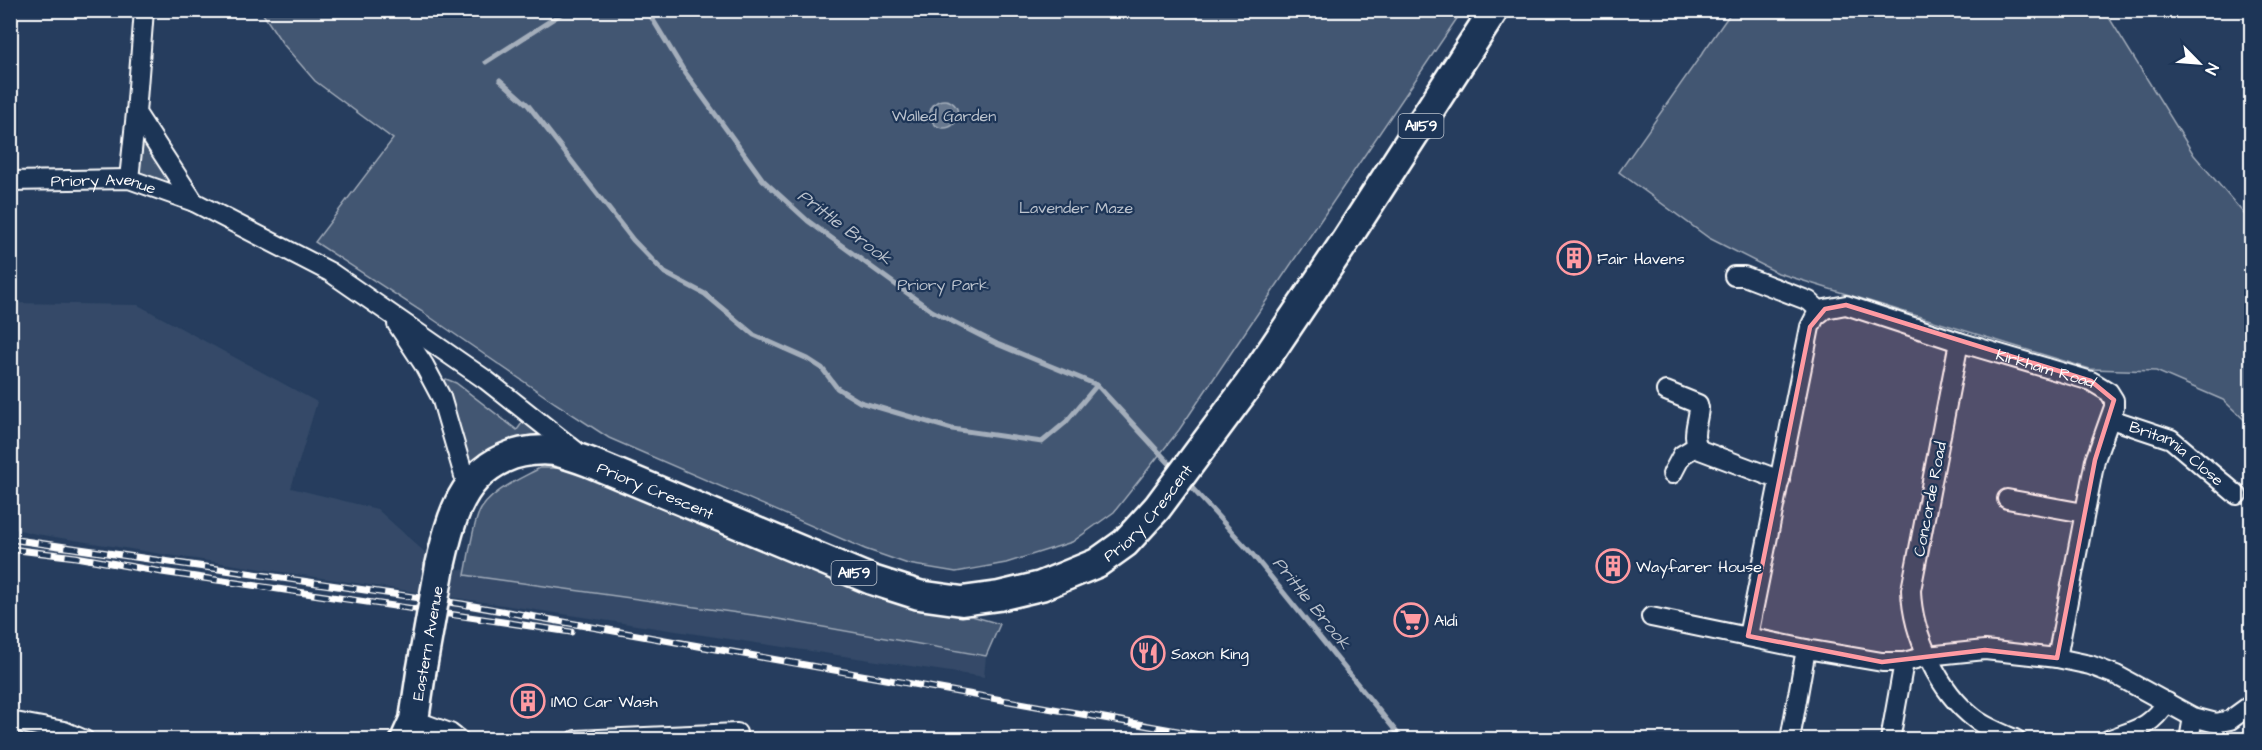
<svg xmlns="http://www.w3.org/2000/svg" width="2262" height="750" font-family="'Architects Daughter',sans-serif">
  <rect width="100%" height="100%" fill="#263d5e"/>
  <filter id="ink" filterUnits="userSpaceOnUse"><feTurbulence type="fractalNoise" baseFrequency=".0167" numOctaves="2"/><feDisplacementMap in="SourceGraphic" scale="12" xChannelSelector="R" yChannelSelector="G"/><feConvolveMatrix kernelMatrix="1 2 1 2 8 2 1 2 1" color-interpolation-filters="sRGB"/></filter>
  <g filter="url(#ink)">
    <path fill="#344a68" d="M11,303L138,305L317,402L291,488L377,509L440,566L767,617L986,656L984,677L162,554L36,534L11,528Z"/>
    <g fill="#425672" stroke="#a0aab8" stroke-width="1.5">
      <path d="M261,11H1462L1179,430L1114,512L1072,542L1006,563L956,572L908,564L865,549L609,438L555,403L421,311L315,242L393,139L315,81L283,44Z"/>
      <path d="M1732,11H2105L2194,155L2251,222V426L2223,400L2156,371L2090,369L1778,273L1709,238L1619,172Z"/>
      <path d="M136,113L194,202L129,179Z"/>
      <path d="M446,379L456,383L517,430L525,419L561,441L470,467L442,382Z"/>
      <path d="M540,468H558L586,473L870,587L1000,624L986,656L767,617L465,575C469,556 471,534 478,515C487,492 520,479 540,468Z"/>
    </g>
    <circle fill="#67788e" stroke="#a4aebb" stroke-width="1.5" cx="944" cy="114" r="14"/>
    <g fill="none" stroke-linecap="round" stroke-linejoin="round">
      <g stroke="#a4aebb" stroke-width="5">
        <path d="M647,10L684,71L763,180L808,221L932,311L997,344L1097,385L1169,463"/>
        <path d="M486,62L567,10"/>
        <path d="M500,80L528,105L633,240L665,273L705,294L754,335L808,359L822,368L837,388L860,402L952,429L1042,442L1066,422L1097,385"/>
        <path d="M1192,488L1253,555L1403,740"/>
      </g>
      <defs>
        <g id="street">
          <path d="M144,10L136,113L194,202L330,272L486,380L576,451"/>
          <path d="M129,179L136,113"/>
          <path id="s1" d="M10,181L129,179L194,202"/>
          <path d="M1734,276H1744L1809,301L1821,312"/>
          <path d="M397,324L424,365L441,397L467,486"/>
          <path d="M1959,342L1911,590C1912,634 1939,692 1975,719C1987,728 2003,734 2017,740"/>
          <path d="M1666,391L1698,404L1699,408C1698,423 1690,437 1700,450L1780,480"/>
          <path id="s2" d="M2111,419L2171,439L2237,495"/>
          <path d="M1672,474L1682,455L1697,446"/>
          <path d="M2007,499L2084,513"/>
          <path d="M1651,617L1806,649L1882,662H1904L1927,656L1985,650L2057,658L2090,665L2116,675L2193,717L2216,723L2230,720L2252,704"/>
          <path id="s3" d="M1748,636L1810,327L1815,317L1825,309L1846,305L1959,342L2091,381L2109,392L2114,400V407L2095,460L2057,658"/>
          <path d="M414,720L450,733L459,740"/>
          <path d="M10,721L64,731L85,740"/>
          <path d="M576,740L737,733"/>
          <path d="M1790,740L1806,649"/>
          <path d="M1890,740L1904,662"/>
          <path d="M2108,740C2136,729 2150,728 2167,702"/>
          <path d="M2189,740L2193,717"/>
        </g>
        <g id="primary">
          <path id="s4" d="M440,566C451,518 461,473 512,455C524,451 541,449 554,451C566,454 578,458 589,462L872,580L919,595L962,601L999,596L1041,586L1097,563L1125,543L1157,508L1249,384L1346,240L1494,10"/>
          <path d="M405,740L414,720L421,673"/>
        </g>
      </defs>
      <use href="#street" stroke="#fff" stroke-width="22"/>
      <use href="#primary" stroke="#fff" stroke-width="33"/>
      <use href="#street" stroke="#1d3557" stroke-width="18"/>
      <use href="#primary" stroke="#1d3557" stroke-width="28"/>
      <defs>
        <g id="rail">
          <path d="M10,539L462,604L1228,740"/>
          <path d="M10,549L76,557L162,572L571,632"/>
        </g>
      </defs>
      <use href="#rail" stroke="#fff" stroke-width="7"/>
      <use href="#rail" stroke="#1d3557" stroke-width="4.5" stroke-dasharray="14" stroke-linecap="butt"/>
      <defs>
        <path id="primary-bridge" d="M421,673L440,566"/>
      </defs>
      <use href="#primary-bridge" stroke="#fff" stroke-width="33" stroke-linecap="butt"/>
      <use href="#primary-bridge" stroke="#1d3557" stroke-width="28"/>
    </g>
  </g>
  <path fill="#ff9aa2" fill-opacity="0.2" stroke="#ff9aa2" stroke-width="4.5" stroke-linejoin="round" d="M1846,305L2091,381L2114,400L2095,460L2057,658L1985,650L1882,662L1748,636L1810,327L1825,309Z"/>
  <defs>
    <symbol id="building-ring" viewBox="-11 -11 22 22"><circle r="9.5" fill="#1d3557" stroke="#ff9aa2" stroke-width="1.5"/><path d="M-4-6H4V6H1V3H-1V6H-4ZM-2.5-4.3h1.7v1.8h-1.7ZM.8-4.3h1.7v1.8H.8ZM-2.5-1h1.7V.8h-1.7ZM.8-1h1.7V.8H.8Z" fill="#ff9aa2"/></symbol>
    <symbol id="supermarket-ring" viewBox="-11 -11 22 22"><circle r="9.5" fill="#1d3557" stroke="#ff9aa2" stroke-width="1.5"/><path d="M-6-5.5h2.5l.6 2H6L4.5 2H-2.5L-4.4-4H-6ZM-1.5 3.2a1.3 1.3 0 1 0 .1 0ZM3 3.2a1.3 1.3 0 1 0 .1 0Z" fill="#ff9aa2"/></symbol>
    <symbol id="restaurant-ring" viewBox="-11 -11 22 22"><circle r="9.5" fill="#1d3557" stroke="#ff9aa2" stroke-width="1.5"/><path d="M-5-6h1v4h1v-4h1v4h1v-4h1v5L-1.5 .5V6h-2V.5L-5-1ZM5-6V6H3V1.5H1.5Q1.5-4 5-6Z" fill="#ff9aa2"/></symbol>
  </defs>
  <g fill-rule="evenodd">
    <use href="#building-ring" x="1555" y="239" width="38" height="38"/>
    <use href="#building-ring" x="1594" y="547" width="38" height="38"/>
    <use href="#supermarket-ring" x="1392" y="601" width="38" height="38"/>
    <use href="#restaurant-ring" x="1129" y="634" width="38" height="38"/>
    <use href="#building-ring" x="509" y="682" width="38" height="38"/>
  </g>
  <g text-anchor="middle" stroke-width="4.5" stroke-linejoin="round" paint-order="stroke">
    <g fill="#1d3557" stroke="#bbc2cd" stroke-width="1.5">
      <rect x="1398.5" y="114" width="45" height="24" rx="4.5"/>
      <rect x="831.5" y="561" width="45" height="24" rx="4.5"/>
    </g>
    <g font-size="15" font-weight="bold" fill="#fff">
      <text x="1421" y="131">A1159</text>
      <text x="854" y="578">A1159</text>
    </g>
    <g font-size="16" fill="#bdc4ce" stroke="#1d3557">
      <text x="944" y="121">Walled Garden</text>
      <text x="1076" y="213">Lavender Maze</text>
      <text x="943" y="290">Priory Park</text>
    </g>
    <g font-size="16" fill="#fff" stroke="#1d3557">
      <text dy="6" stroke="none"><textPath href="#s1" startOffset="94">Priory Avenue</textPath></text>
      <text dy="6" stroke="none"><textPath href="#s3" startOffset="570">Kirkham Road</textPath></text>
      <text dy="6" stroke="none"><textPath href="#s2" startOffset="75">Britannia Close</textPath></text>
      <text dy="6" stroke="none"><textPath href="#s4" startOffset="291">Priory Crescent</textPath></text>
      <text transform="translate(1929 499) rotate(-79)" y="6">Concorde Road</text>
      <text dy="6" stroke="none"><textPath href="#s4" startOffset="831">Priory Crescent</textPath></text>
      <text transform="translate(427 643) rotate(-80)" y="6">Eastern Avenue</text>
    </g>
    <g font-size="16" fill="#fff" stroke="#1d3557" text-anchor="start">
      <text x="1597" y="264">Fair Havens</text>
      <text x="1636" y="572">Wayfarer House</text>
      <text x="1434" y="626">Aldi</text>
      <text x="1171" y="659">Saxon King</text>
      <text x="551" y="707">IMO Car Wash</text>
    </g>
    <g font-size="18" font-style="italic" fill="#bbc2cc" stroke="#1d3557">
      <text transform="translate(845 227) rotate(37)" y="6">Prittle Brook</text>
      <text transform="translate(1312 603) rotate(51)" y="6">Prittle Brook</text>
    </g>
  </g>
  <rect width="2262" height="750" fill="none" stroke="#1d3557" stroke-width="36"/>
  <rect x="18" y="18" width="2226" height="714" fill="none" stroke="#fff" stroke-width="2" filter="url(#ink)"/>
  <g transform="translate(2199 63) rotate(115)" stroke="#1d3557" stroke-width="4.5" paint-order="stroke">
  <path d="M0-4.5L10 22L0 15L-10 22Z" fill="#ffffff"/>
  <text y="-9" font-size="16" font-weight="bold" text-anchor="middle" fill="#ffffff">N</text>
  </g>
</svg>
